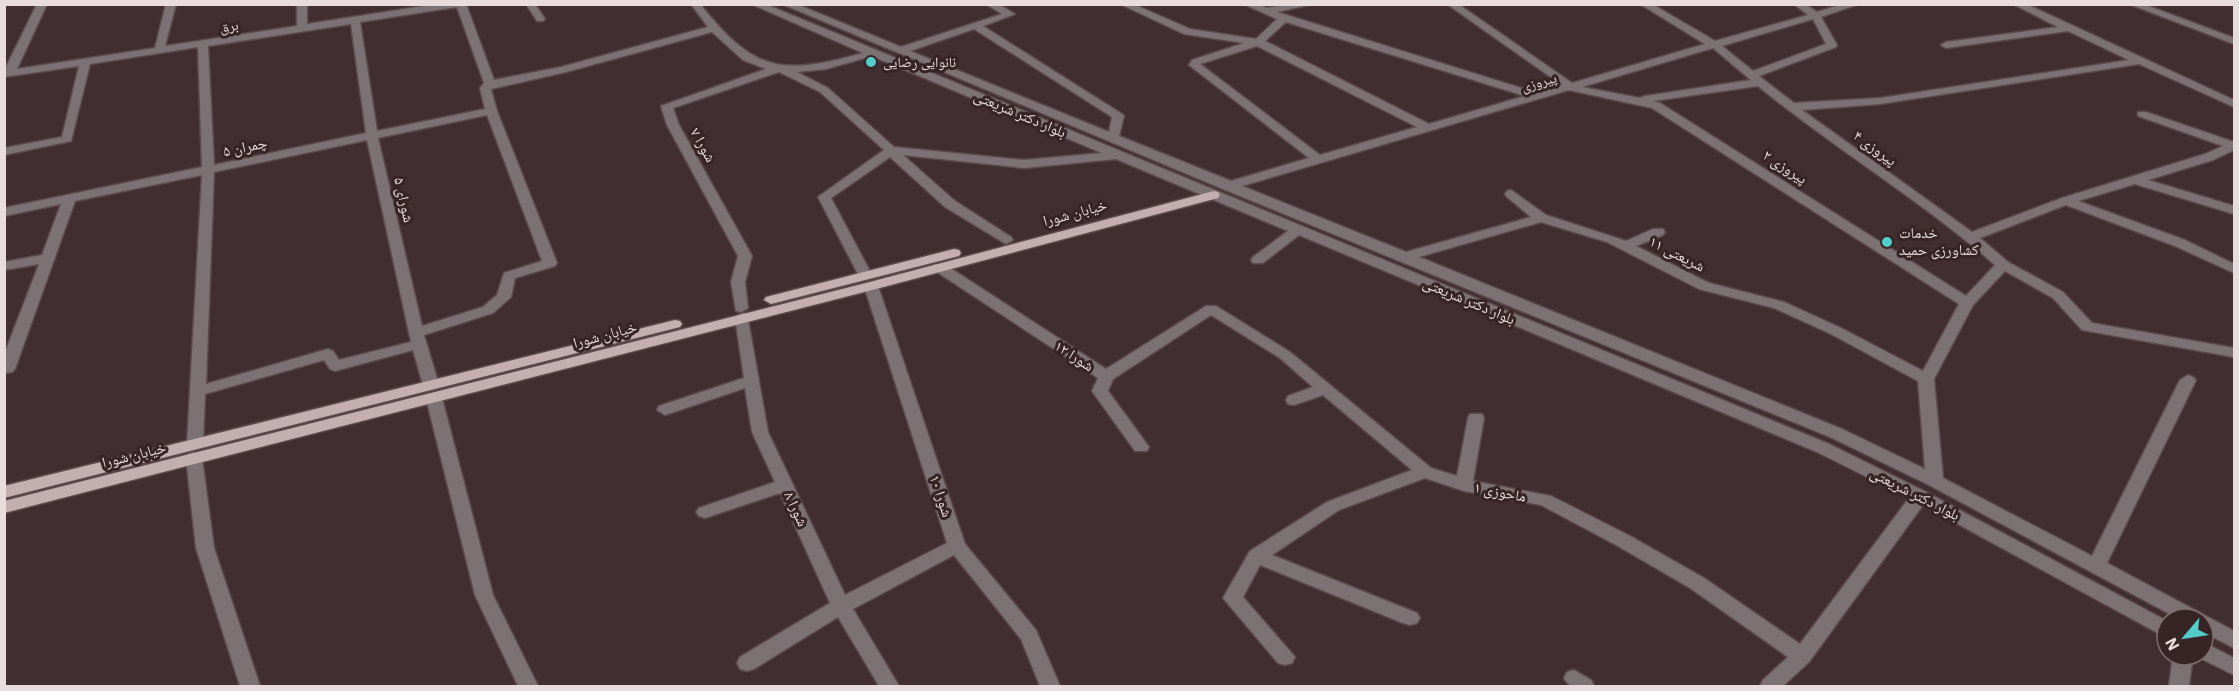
<svg xmlns="http://www.w3.org/2000/svg" width="2239" height="691" font-family="'IBM Plex Sans','Noto Naskh Arabic',sans-serif">
  <rect width="100%" height="100%" fill="#412e30"/>
  <g fill="none" stroke-linecap="round" stroke-linejoin="round">
    <defs>
      <g id="minor">
        <path d="M37,4H47L17,69L155,48L166,4H176L165,46L297,26V4H307V24L437,4H466L494,80L561,67L708,27L691,4H700C754,72 781,76 863,53L751,4H765L1829,444L1926,492L2167,621V638L1923,505L1809,662L1783,686H1760L1763,680L1788,657L1690,588L1618,546L1541,505L1464,491L1425,478L1339,510L1272,555L1417,613L1420,618L1417,623L1410,625L1403,623L1260,565L1243,597L1295,657L1292,663L1285,665L1278,663L1223,598L1250,551L1327,502L1412,470L1323,395L1294,405L1288,404L1286,400L1288,396L1313,387L1280,358L1211,315L1113,379L1108,391L1149,447L1147,451H1135L1092,391L1098,378L934,270L932,267L934,264H944L1106,369L1206,306H1216L1290,352L1431,468L1457,476L1468,418L1470,414H1482L1484,418L1473,481L1551,496L1630,536L1704,578L1800,644L1909,498L1817,452L1299,235L1263,263H1253L1251,260L1253,257L1288,231L1116,159L1024,168L903,155L955,201L1011,237L1013,240L1006,244L945,207L890,157L831,198L872,275L865,279L860,278L818,197L884,150L820,92L779,72L673,108L679,125L752,256L745,282L748,308L741,312L736,311L731,282L738,256L667,125L661,106L766,69L743,60L712,32L566,72L491,89L497,111L557,263L555,266L515,278L511,297L493,313L424,335L439,385L437,388H425L423,385L413,350L335,371L330,369L324,360L205,394L203,444L201,448H189L187,444L202,175L75,201L15,369L12,372L4,373V355L39,264L4,270V262L42,255L61,204L4,216V208L202,167L198,47L90,64L71,141L4,155V148L62,137L79,66L4,77V71ZM457,7L484,83L480,88L485,109L377,131L360,22ZM351,24L366,133L214,165L208,46ZM872,56L1102,153L1024,160L894,147L828,88L797,72L826,69ZM487,115L542,261L504,273L497,295L483,307L422,326L378,138ZM367,140L411,342L339,360L333,351L328,349L206,384L214,172Z"/>
        <path d="M526,4H535L545,19L543,21H537Z"/>
        <path d="M782,4H796L901,47L1002,14L986,4H998L1015,14L983,26L1122,114L1124,116L1119,136L1231,181L1309,158L1189,65L1192,60L1244,43L1184,34L1120,4H1133L1190,29L1256,39L1277,19L1243,4H1257L1267,8L1289,4H1313L1277,12L1537,93L1562,85L1447,4H1458L1572,83L1705,44L1640,4H1652L1715,41L1808,15L1794,4H1805L1817,12L1843,4H1859L1821,17L1837,45L1836,47L1759,76L1794,103L1880,98L2129,60L2068,31L1946,48L1941,45L1946,42L2058,27L2013,4H2026L2234,100V107L2139,64L1880,104L1802,110L1972,232L2062,198L2205,154L2223,146L2138,116V112H2146L2234,142V150L2213,160L2148,180L2234,206V214L2135,184L2078,201L2185,240L2234,264V273L2175,246L2066,205L1980,238L2008,262L2063,292L2092,323L2234,348V357L2082,330L2053,298L2005,271L1973,305L1934,379L1943,478L2092,556L2180,380L2188,375L2193,377L2196,380L2107,563L2234,631V648L2203,632V619H2179L1929,485L1830,437L1223,189ZM1813,19L1826,44L1753,71L1722,46ZM1286,22L1525,96L1429,124L1265,41ZM974,29L1112,117L1109,132L910,51ZM1257,46L1417,127L1320,155L1200,64ZM1713,48L1751,80L1645,96L1640,98L1582,87ZM1758,86C1835,149 1921,200 1995,265L1966,296L1660,103L1653,101ZM1569,90L1652,108L1959,304L1923,371L1841,328L1784,302L1709,283L1636,246L1663,235L1665,232L1663,229H1653L1626,241L1546,215L1511,190L1507,191L1505,194L1507,197L1531,217L1406,252L1242,186ZM1541,222L1607,242L1699,289L1774,308L1831,334L1918,381L1925,469L1842,429L1419,257Z"/>
        <path d="M2129,4H2143L2234,38V44Z"/>
        <path d="M871,282L878,286L965,544L1036,630L1060,686H1040L1021,639L954,555L853,609L899,686H879L838,617L754,669L747,671L740,669L737,663L740,657L830,603L780,493L705,518L699,516L696,512L699,508L775,482L752,432L745,388L665,415L657,410L659,406L744,378L735,317L742,313L747,314L768,432L845,595L947,543L864,286Z"/>
        <path d="M434,393L442,398L493,595L538,686H518L475,595L426,398Z"/>
        <path d="M194,452L200,454L202,458L214,548L260,686H240L196,548L186,458L188,454Z"/>
        <path d="M2203,642L2234,658V675L2196,656L2203,655Z"/>
        <path d="M2173,655H2193L2189,686H2169Z"/>
        <path d="M1574,670L1591,680L1594,686C1582,686 1570,690 1564,678L1567,672Z"/>
      </g>
      <g id="major">
        <path d="M1214,191L1218,192L1220,195L1218,198L876,289L4,513V501L866,283Z"/>
        <path d="M954,249L959,250L961,253L959,256L771,304L764,300L766,297Z"/>
        <path d="M675,320L680,321L682,324L680,327L4,498V486Z"/>
      </g>
    </defs>
    <use href="#minor" stroke="#5c4a4c" stroke-width="3"/>
    <use href="#major" stroke="#5c4a4c" stroke-width="3"/>
    <use href="#minor" fill="#7c7273" fill-rule="evenodd"/>
    <use href="#major" fill="#c3afb0" fill-rule="evenodd"/>
  </g>
  <g fill="#53cdc9" stroke="#372526" stroke-width="2">
    <circle cx="871" cy="62" r="6"/>
    <circle cx="1887" cy="242" r="6"/>
  </g>
  <g text-anchor="middle" stroke-width="6" stroke-linejoin="round" paint-order="stroke">
    <g font-size="14" fill="#e9dcdd" stroke="#372526">
      <text transform="translate(229 26) rotate(-9)" y="5">برق</text>
      <text transform="translate(1539 82) rotate(-16)" y="5">پیروزی</text>
    </g>
    <g font-size="14" fill="#e9dcdd" stroke="#372526" text-anchor="start">
      <text x="883" y="67">نانوایی رضایی</text>
    </g>
    <g font-size="15" fill="#e9dcdd" stroke="#372526">
      <text transform="translate(1020 114) rotate(23)" y="5">بلوار دکتر شریعتی</text>
      <text transform="translate(703 145) rotate(61)" y="5">شورا ۷</text>
      <text transform="translate(245 147) rotate(-12)" y="5">چمران ۵</text>
      <text transform="translate(1875 148) rotate(36)" y="5">پیروزی ۴</text>
      <text transform="translate(1785 167) rotate(33)" y="5">پیروزی ۲</text>
      <text transform="translate(404 200) rotate(77)" y="5">شورای ۵</text>
      <text transform="translate(1075 213) rotate(-15)" y="5">خیابان شورا</text>
      <text transform="translate(1677 254) rotate(27)" y="5">شریعتی ۱۱</text>
      <text transform="translate(1469 301) rotate(23)" y="5">بلوار دکتر شریعتی</text>
      <text transform="translate(605 335) rotate(-15)" y="5">خیابان شورا</text>
      <text transform="translate(1074 356) rotate(33)" y="5">شورا ۱۲</text>
      <text transform="translate(134 455) rotate(-14)" y="5">خیابان شورا</text>
      <text transform="translate(1500 492) rotate(11)" y="5">ماحوزی ۱</text>
      <text transform="translate(1915 494) rotate(27)" y="5">بلوار دکتر شریعتی</text>
      <text transform="translate(941 496) rotate(72)" y="5">شورا ۱۰</text>
      <text transform="translate(796 509) rotate(65)" y="5">شورا ۸</text>
    </g>
    <g font-size="15" fill="#e9dcdd" stroke="#372526" text-anchor="start">
      <text x="1899" y="238">خدمات<tspan x="1899" dy="17">کشاورزی حمید</tspan></text>
    </g>
  </g>
  <rect width="2239" height="691" fill="none" stroke="#e9dcdd" stroke-width="12"/>
  <g transform="translate(2185 637) rotate(241)"><circle r="28" fill="#372526" stroke="#7e6e6f" stroke-width="1.5"/>
  <path d="M0-4.5L10 22L0 15L-10 22Z" fill="#53cdc9"/>
  <text y="-9" font-size="16" font-weight="bold" text-anchor="middle" fill="#e9dcdd">N</text>
  </g>
</svg>
